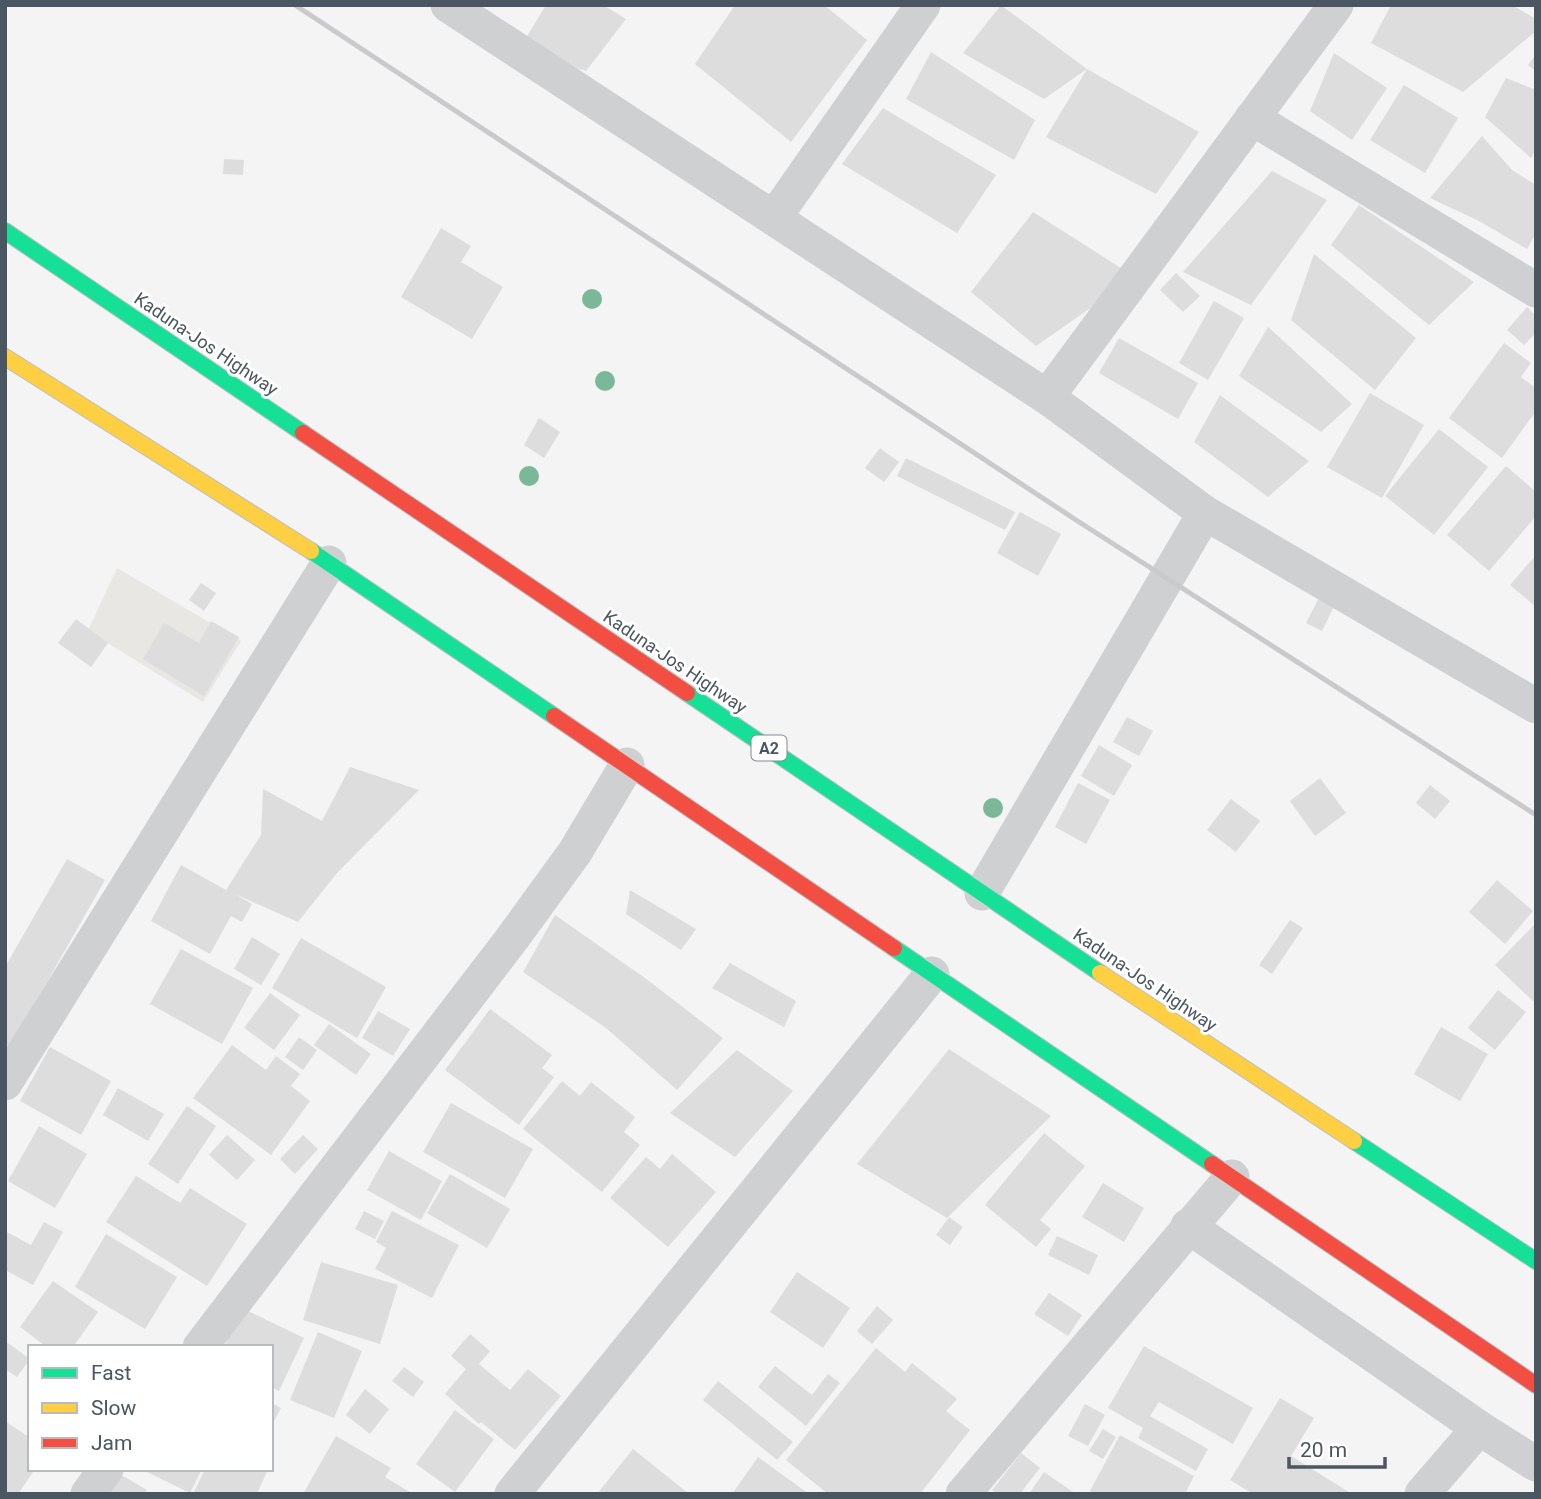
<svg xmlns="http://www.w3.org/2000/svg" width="1541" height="1499" font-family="Roboto,sans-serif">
  <rect width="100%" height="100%" fill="#f4f4f4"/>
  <path fill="#e8e7e3" d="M117,568L241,641L203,702L88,631Z"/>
  <g fill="#ddddde">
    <path d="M546,5H603L626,19L586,71L518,51Z"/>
    <path d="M735,5H824L867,40L791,142L695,64Z"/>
    <path d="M1001,5L1087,69L1199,132L1156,194L1046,137L1087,69L1044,99L963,53Z"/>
    <path d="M1391,5H1512L1536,19V31L1463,92L1371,43Z"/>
    <path d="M931,52L1035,120L1014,160L906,99Z"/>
    <path d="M1334,53L1387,88L1352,140L1310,111Z"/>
    <path d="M1536,54V71L1528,65Z"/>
    <path d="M1506,78L1536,90V149L1531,158L1485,117Z"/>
    <path d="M1404,85L1458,118L1425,173L1370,140Z"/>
    <path d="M883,108L996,175L957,233L842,164Z"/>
    <path d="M1482,136L1512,170L1536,185V233L1527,249L1479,221L1430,198Z"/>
    <path d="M224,159L244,160L243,175L223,174Z"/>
    <path d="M1272,171L1327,200L1251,305L1183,272Z"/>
    <path d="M1359,205L1474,282L1429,325L1331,245Z"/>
    <path d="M1033,212L1135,277L1036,346L971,292Z"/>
    <path d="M441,228L471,246L461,262L503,287L472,339L401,297Z"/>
    <path d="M1314,254L1416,338L1375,390L1291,320Z"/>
    <path d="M1176,273L1200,296L1183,312L1160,290Z"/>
    <path d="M1214,301L1244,318L1208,380L1179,363Z"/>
    <path d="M1527,307L1536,316V333L1524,345L1507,330Z"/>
    <path d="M1268,327L1352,404L1321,432L1239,376Z"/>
    <path d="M1119,338L1198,383L1178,419L1099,373Z"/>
    <path d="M1504,343L1531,363L1521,377L1536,388V411L1502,458L1449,418Z"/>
    <path d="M1370,393L1424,425L1382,498L1327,467Z"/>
    <path d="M1220,395L1309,461L1268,497L1194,442Z"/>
    <path d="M539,418L560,432L544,458L524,445Z"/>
    <path d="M1439,429L1488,467L1434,535L1385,496Z"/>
    <path d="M880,448L899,462L884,482L865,468Z"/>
    <path d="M906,458L1015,512L1005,530L897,476Z"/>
    <path d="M1506,466L1536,492V516L1489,571L1447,535Z"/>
    <path d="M1020,512L1061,534L1038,576L997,553Z"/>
    <path d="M1536,555V607L1510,585Z"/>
    <path d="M201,583L216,593L204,611L189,600Z"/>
    <path d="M1321,594L1336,602L1322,631L1306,623Z"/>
    <path d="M76,619L108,643L91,667L58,643Z"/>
    <path d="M211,621L239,637L204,696L143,659L164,623L199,643Z"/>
    <path d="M1127,717L1153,731L1139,756L1113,742Z"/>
    <path d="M1099,745L1132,765L1114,796L1081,776Z"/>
    <path d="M350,767L419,790L337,873L298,922L235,894L252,904L242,922L231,916L210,954L151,921L181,865L226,890L261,835L263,789L322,821Z"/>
    <path d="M1320,778L1346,813L1315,836L1290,801Z"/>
    <path d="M1078,783L1110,800L1086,844L1055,827Z"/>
    <path d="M1430,785L1450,801L1435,819L1416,803Z"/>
    <path d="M1231,799L1260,821L1236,852L1207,830Z"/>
    <path d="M67,859L105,880L10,1047L5,1044V967Z"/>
    <path d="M1497,880L1533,911L1505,944L1469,912Z"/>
    <path d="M630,890L696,929L681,950L626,914Z"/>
    <path d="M555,915L645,978L723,1038L677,1090L606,1028L523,972Z"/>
    <path d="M1290,920L1303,928L1272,974L1259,965Z"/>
    <path d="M1534,925L1536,926V1004L1495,965Z"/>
    <path d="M252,937L280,954L261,985L234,969Z"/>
    <path d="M301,938L386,987L357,1038L272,988Z"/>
    <path d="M181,949L253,988L222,1044L150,1004Z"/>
    <path d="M730,963L796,1001L784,1027L712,988Z"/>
    <path d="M1498,990L1526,1012L1495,1050L1468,1028Z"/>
    <path d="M270,993L300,1015L274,1050L244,1028Z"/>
    <path d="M490,1009L552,1055L542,1068L554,1077L519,1125L445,1070Z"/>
    <path d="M378,1011L410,1029L393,1056L362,1038Z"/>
    <path d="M329,1024L371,1054L356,1075L314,1045Z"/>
    <path d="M1441,1027L1488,1054L1460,1101L1414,1074Z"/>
    <path d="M299,1037L317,1050L303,1070L285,1057Z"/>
    <path d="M232,1045L266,1070L276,1056L300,1074L291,1086L310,1101L271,1155L193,1098Z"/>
    <path d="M50,1047L111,1081L81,1135L20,1101Z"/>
    <path d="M949,1049L1051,1116L947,1218L857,1164Z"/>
    <path d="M737,1050L793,1091L735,1157L670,1113Z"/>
    <path d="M562,1081L580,1096L591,1082L635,1117L624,1132L640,1145L602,1192L523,1129Z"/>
    <path d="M118,1088L164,1114L148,1141L103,1115Z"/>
    <path d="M451,1103L533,1149L505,1198L423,1152Z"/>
    <path d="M187,1106L216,1126L178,1184L148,1164Z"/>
    <path d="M39,1126L87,1154L55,1208L8,1181Z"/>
    <path d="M1044,1133L1085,1166L1040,1220L1051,1229L1036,1247L985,1205Z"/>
    <path d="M227,1135L255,1160L237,1180L209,1155Z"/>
    <path d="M303,1135L318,1149L295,1174L280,1159Z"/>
    <path d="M389,1151L442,1181L421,1220L367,1190Z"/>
    <path d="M672,1154L716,1192L668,1247L610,1198L646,1157L660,1169Z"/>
    <path d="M450,1174L510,1209L487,1248L427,1213Z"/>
    <path d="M136,1176L180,1203L190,1188L247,1224L207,1286L106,1222Z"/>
    <path d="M1103,1183L1144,1208L1124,1242L1082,1217Z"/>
    <path d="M364,1211L384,1221L375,1239L355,1229Z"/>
    <path d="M392,1211L459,1245L432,1298L375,1269L386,1248L376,1242Z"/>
    <path d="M949,1217L963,1227L950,1245L936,1235Z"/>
    <path d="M44,1222L63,1232L33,1285L5,1270V1231L31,1245Z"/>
    <path d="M106,1234L177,1277L145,1329L75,1287Z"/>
    <path d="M1057,1236L1098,1255L1089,1275L1048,1255Z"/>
    <path d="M321,1262L398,1285L380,1344L303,1320Z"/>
    <path d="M797,1272L850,1308L823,1348L770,1312Z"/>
    <path d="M53,1281L98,1312L73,1347H47L20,1327Z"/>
    <path d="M1049,1293L1082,1315L1068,1336L1034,1314Z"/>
    <path d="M877,1306L893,1320L872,1344L857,1331Z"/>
    <path d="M242,1308L304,1338L279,1391L271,1387V1347H224Z"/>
    <path d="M318,1332L362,1351L334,1418L290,1400Z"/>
    <path d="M470,1334L490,1351L479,1364L510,1390L528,1369L561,1396L515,1450L481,1422L479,1424L445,1394L466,1369L451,1356Z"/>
    <path d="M5,1341L30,1359L17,1377L5,1369Z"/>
    <path d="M1144,1346L1253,1408L1233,1444L1159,1402L1150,1416L1208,1449L1196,1471L1138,1438L1143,1428L1108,1408Z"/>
    <path d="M876,1348L905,1372L912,1363L957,1399L946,1411L970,1430L920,1494H828L786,1460Z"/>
    <path d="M775,1366L812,1395L828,1374L840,1383L806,1426L758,1387Z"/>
    <path d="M404,1367L424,1382L413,1397L392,1381Z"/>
    <path d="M718,1381L793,1442L777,1460L703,1400Z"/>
    <path d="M365,1389L389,1409L370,1434L346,1415Z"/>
    <path d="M1280,1398L1314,1418L1291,1456L1352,1494H1253L1230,1480Z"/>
    <path d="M271,1403L281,1408L271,1427Z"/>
    <path d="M1085,1404L1105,1415L1088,1446L1068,1436Z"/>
    <path d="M455,1410L494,1439L455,1492L416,1464Z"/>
    <path d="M5,1421L30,1438V1469H35L18,1494H5Z"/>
    <path d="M1103,1429L1116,1437L1103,1459L1089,1451Z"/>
    <path d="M1120,1435L1194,1476L1185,1494H1095L1090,1491Z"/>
    <path d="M336,1436L391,1468L385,1477L413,1494H303Z"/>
    <path d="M633,1449L689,1494H597Z"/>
    <path d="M1021,1453L1040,1468L1020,1494H997L992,1490Z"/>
    <path d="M758,1457L809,1494H732Z"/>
    <path d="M111,1469L147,1490L145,1494H93Z"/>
    <path d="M141,1469H202L190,1493Z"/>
    <path d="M205,1469H268L257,1494H193Z"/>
    <path d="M1044,1472L1076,1494H1029Z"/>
  </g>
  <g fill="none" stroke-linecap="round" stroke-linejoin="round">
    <defs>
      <g id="fast">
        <path d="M5,231L303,433"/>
        <path d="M311,551L554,716"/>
        <path d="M687,693L1100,973"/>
        <path d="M894,948L1212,1164"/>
        <path d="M1354,1141L1536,1261"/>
      </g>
      <g id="slow">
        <path d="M5,357L311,551"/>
        <path d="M1100,973L1354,1141"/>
      </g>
      <g id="jam">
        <path d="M303,433L687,693"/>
        <path d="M554,716L894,948"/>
        <path d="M1212,1164L1536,1385"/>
      </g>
    </defs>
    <use href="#fast" stroke="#b9bec3" stroke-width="18"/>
    <use href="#slow" stroke="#b9bec3" stroke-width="18"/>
    <use href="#jam" stroke="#b9bec3" stroke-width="18"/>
    <g stroke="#ced0d2" stroke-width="35">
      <path d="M448,5L1047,397L1205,513L1536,706"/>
      <path d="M1252,118L1536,290"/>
      <path d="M774,218L923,5"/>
      <path d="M1047,397L1336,5"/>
      <path d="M982,893L1205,513"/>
      <path d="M5,1083L329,563"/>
      <path d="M1188,1226L1479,1428L1536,1464"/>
      <path d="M200,1347L514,936L575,852L627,765"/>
      <path d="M88,1494L106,1469"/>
      <path d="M512,1494L932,974"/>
      <path d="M963,1494L1232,1177"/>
      <path d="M1422,1494L1479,1428"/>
    </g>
    <use href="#fast" stroke="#16e098" stroke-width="16"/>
    <use href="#slow" stroke="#ffcf43" stroke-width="16"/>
    <use href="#jam" stroke="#f24e42" stroke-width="16"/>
    <path stroke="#c9cacc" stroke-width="5" d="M295,5L1076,520L1536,815"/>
  </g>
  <g fill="#7ab899">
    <circle cx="592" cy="299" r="10"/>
    <circle cx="605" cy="381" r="10"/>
    <circle cx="529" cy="476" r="10"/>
    <circle cx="993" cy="808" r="10"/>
  </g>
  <g text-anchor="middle" stroke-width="6" stroke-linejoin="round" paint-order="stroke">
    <rect fill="#fff" stroke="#808990" stroke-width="2" x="751.5" y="735.5" width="35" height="25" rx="5"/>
    <g font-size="16" font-weight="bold" fill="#4a5661">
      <text x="769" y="754">A2</text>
    </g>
    <g font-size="18" fill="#4a5661" stroke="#fff">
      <text transform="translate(206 344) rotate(34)" y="6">Kaduna-Jos Highway</text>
      <text transform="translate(675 662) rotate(34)" y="6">Kaduna-Jos Highway</text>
      <text transform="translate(1145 980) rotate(34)" y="6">Kaduna-Jos Highway</text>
    </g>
  </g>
  <rect width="1541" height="1499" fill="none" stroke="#4a5661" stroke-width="14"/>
  <rect x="28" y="1345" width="245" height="126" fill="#ffffff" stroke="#b7bbc0" stroke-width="2"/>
  <rect x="42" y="1368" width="35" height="10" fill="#16e098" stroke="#b7bbc0" stroke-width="2"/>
  <text x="91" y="1380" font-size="21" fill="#4a5661">Fast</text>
  <rect x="42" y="1403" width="35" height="10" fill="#ffcf43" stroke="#b7bbc0" stroke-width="2"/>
  <text x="91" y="1415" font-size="21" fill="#4a5661">Slow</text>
  <rect x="42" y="1438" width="35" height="10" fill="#f24e42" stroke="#b7bbc0" stroke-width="2"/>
  <text x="91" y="1450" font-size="21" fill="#4a5661">Jam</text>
  <path d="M1289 1457v10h96v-10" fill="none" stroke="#4a5661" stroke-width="3.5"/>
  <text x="1300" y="1457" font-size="21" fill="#4a5661" stroke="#ffffff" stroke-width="5" paint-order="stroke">20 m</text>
</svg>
